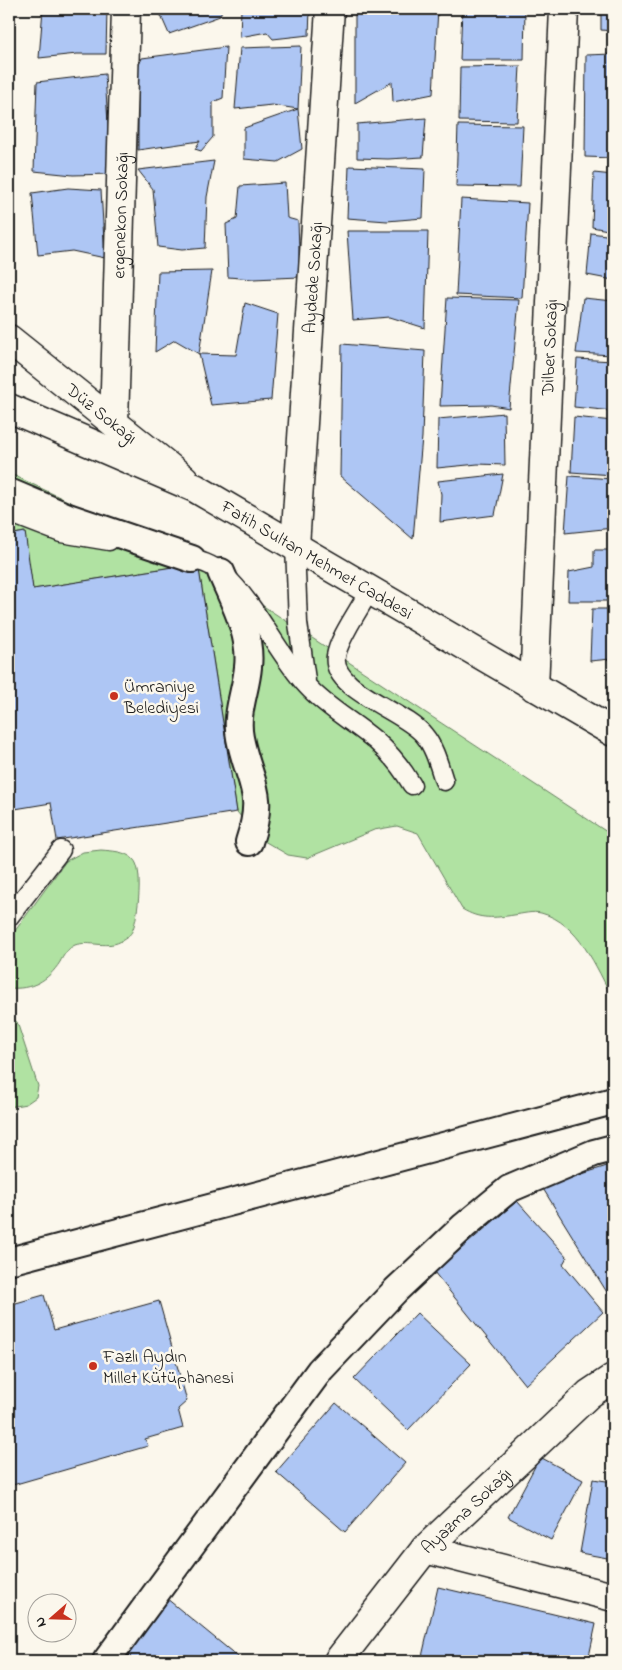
<svg xmlns="http://www.w3.org/2000/svg" width="622" height="1670" font-family="'Indie Flower',sans-serif">
  <rect width="100%" height="100%" fill="#fbf7ec"/>
  <filter id="ink" filterUnits="userSpaceOnUse"><feTurbulence type="fractalNoise" baseFrequency=".02" numOctaves="2"/><feDisplacementMap in="SourceGraphic" scale="10" xChannelSelector="R" yChannelSelector="G"/><feConvolveMatrix kernelMatrix="1 2 1 2 8 2 1 2 1" color-interpolation-filters="sRGB"/></filter>
  <g filter="url(#ink)">
    <g fill="#b0e2a2" stroke="#667f5f">
      <path d="M9,473L198,563L613,836V999C596,967 579,923 541,913C533,911 522,914 514,915C494,918 480,920 462,909L418,833L397,826L374,830L307,858L288,855L259,838L237,812L198,563L33,589L24,532L9,535Z"/>
      <path d="M101,850C112,851 125,851 133,859C144,868 138,916 133,929C132,933 127,938 123,940C109,950 89,940 75,945C68,948 63,956 60,962C48,981 31,990 9,988V939L66,861L83,852Z"/>
      <path d="M9,1018L17,1022L38,1086L36,1097L26,1104L9,1107Z"/>
    </g>
    <g fill="#aec6f4" stroke="#1c1c1c">
      <path d="M43,9H107L106,54H77L39,58Z"/>
      <path d="M158,9H222L220,16L169,34Z"/>
      <path d="M241,9H310L309,35L273,39L267,32L240,37Z"/>
      <path d="M355,9H438L433,94L393,102L392,82L355,103Z"/>
      <path d="M462,9H525L524,60H460Z"/>
      <path d="M601,9H613V31L601,30Z"/>
      <path d="M301,46L298,109L272,105L235,109L240,48Z"/>
      <path d="M226,47L223,98L213,102V137L201,151L195,149L200,141L138,150V84L132,81L142,58Z"/>
      <path d="M613,54V158L585,157L586,55Z"/>
      <path d="M520,66L517,122L459,121L460,67Z"/>
      <path d="M105,74L111,174L73,175L34,171L37,82Z"/>
      <path d="M298,109L302,149L278,162L244,159V128Z"/>
      <path d="M426,118L423,157L388,159L357,158V124Z"/>
      <path d="M458,125L523,126L520,187L456,186Z"/>
      <path d="M214,161L207,197L205,248L182,250L158,247L153,189L138,170Z"/>
      <path d="M349,166L425,169L423,218L387,221L347,218Z"/>
      <path d="M594,173L613,175V231L592,227Z"/>
      <path d="M285,183L287,218L298,221L300,277L253,279L228,277L226,224L237,219L240,186Z"/>
      <path d="M68,188L101,190L105,258L72,251L38,255L32,193Z"/>
      <path d="M461,199L528,203L522,298L456,295Z"/>
      <path d="M347,231H428L425,328L390,317L353,320Z"/>
      <path d="M591,233L613,236V280L587,275Z"/>
      <path d="M212,271L199,354L175,340L155,352L158,272Z"/>
      <path d="M447,298L519,300L509,408L491,405L440,406Z"/>
      <path d="M583,298L613,301V355L576,353Z"/>
      <path d="M245,303L278,314L271,400L211,405L199,354L236,355Z"/>
      <path d="M342,344L425,351L422,437L413,539L340,476Z"/>
      <path d="M577,359L613,361V411L574,407Z"/>
      <path d="M504,413L505,465L478,464L437,468L438,419Z"/>
      <path d="M574,417L613,421V475L571,472Z"/>
      <path d="M503,474L495,515L440,522L441,494L438,481Z"/>
      <path d="M569,476L613,479V528L565,533Z"/>
      <path d="M25,532L33,589L198,563L237,812L57,840L51,803L9,810V535Z"/>
      <path d="M594,550H613V601H568L569,572L594,567Z"/>
      <path d="M592,609H613V681L610,680L611,659L590,661Z"/>
      <path d="M613,1164V1302L542,1187Z"/>
      <path d="M517,1201L567,1257L563,1264L603,1312L525,1385L434,1272Z"/>
      <path d="M44,1295L54,1330L159,1301L187,1401L178,1409L183,1428L145,1439L148,1446L9,1486V1305Z"/>
      <path d="M417,1313L471,1364L408,1430L354,1379Z"/>
      <path d="M336,1403L405,1463L345,1532L276,1472Z"/>
      <path d="M540,1457L583,1480L551,1540L508,1517Z"/>
      <path d="M593,1479L613,1482V1559L580,1553Z"/>
      <path d="M438,1587L596,1624L588,1661H421Z"/>
      <path d="M166,1598L243,1661H124Z"/>
    </g>
    <g fill="none" stroke-linecap="round" stroke-linejoin="round">
      <defs>
        <g id="service">
          <path d="M9,513L61,533L109,541"/>
          <path d="M295,546L298,623L306,680"/>
          <path d="M181,556C196,560 211,563 223,574C257,605 276,652 307,686C328,709 354,722 376,741C391,754 402,768 412,785"/>
          <path d="M369,591C360,609 339,637 336,656C330,690 405,711 424,735C435,748 439,766 444,781"/>
          <path d="M9,917L61,850"/>
        </g>
        <g id="pedestrian">
          <path d="M9,492L68,517L192,559"/>
          <path d="M221,572C233,601 252,634 248,667C246,691 235,713 240,738C249,784 266,791 249,842"/>
          <path d="M9,1261L613,1101"/>
          <path d="M106,1661L320,1370L396,1290L464,1226L509,1189L594,1153L613,1148"/>
        </g>
        <g id="minor">
          <path id="s1" d="M9,339L184,479"/>
          <path id="s2" d="M114,423L126,9"/>
          <path id="s3" d="M295,546L330,9"/>
          <path id="s4" d="M534,687L564,9"/>
          <path d="M425,1549L613,1597"/>
          <path id="s5" d="M338,1661L425,1549L589,1394L613,1378"/>
        </g>
        <g id="secondary">
          <path id="s6" d="M9,408L195,488L613,732"/>
        </g>
      </defs>
      <use href="#service" stroke="#1c1c1c" stroke-width="21"/>
      <use href="#pedestrian" stroke="#1c1c1c" stroke-width="30"/>
      <use href="#minor" stroke="#1c1c1c" stroke-width="31"/>
      <use href="#secondary" stroke="#1c1c1c" stroke-width="31"/>
      <use href="#service" stroke="#fbf7ec" stroke-width="18"/>
      <use href="#pedestrian" stroke="#fbf7ec" stroke-width="26"/>
      <use href="#minor" stroke="#fbf7ec" stroke-width="28"/>
      <use href="#secondary" stroke="#fbf7ec" stroke-width="28"/>
    </g>
  </g>
  <g fill="#c8321e" stroke="#fbf7ec" stroke-width="2">
    <circle cx="114" cy="696" r="5"/>
    <circle cx="93" cy="1366" r="5"/>
  </g>
  <g text-anchor="middle" stroke-width="5" stroke-linejoin="round" paint-order="stroke">
    <g font-size="18" fill="#1c1c1c" stroke="#fbf7ec">
      <text dy="6" stroke="none"><textPath href="#s2" startOffset="208">ergenekon Sokağı</textPath></text>
      <text dy="6" stroke="none"><textPath href="#s3" startOffset="269">Aydede Sokağı</textPath></text>
      <text dy="6" stroke="none"><textPath href="#s4" startOffset="340">Dilber Sokağı</textPath></text>
      <text dy="6" stroke="none"><textPath href="#s1" startOffset="119">Düz Sokağı</textPath></text>
      <text dy="6" stroke="none"><textPath href="#s6" startOffset="344">Fatih Sultan Mehmet Caddesi</textPath></text>
      <text dy="6" stroke="none"><textPath href="#s5" startOffset="198">Ayazma Sokağı</textPath></text>
    </g>
    <g font-size="18" fill="#1c1c1c" stroke="#fbf7ec" text-anchor="start">
      <text x="124" y="692">Ümraniye<tspan x="124" dy="21">Belediyesi</tspan></text>
      <text x="103" y="1362">Fazlı Aydın<tspan x="103" dy="21">Millet Kütüphanesi</tspan></text>
    </g>
  </g>
  <rect width="622" height="1670" fill="none" stroke="#fbf7ec" stroke-width="30"/>
  <rect x="15" y="15" width="592" height="1640" fill="none" stroke="#1c1c1c" stroke-width="2" filter="url(#ink)"/>
  <g transform="translate(52 1618) rotate(250)"><circle r="24" fill="#fbf7ec" stroke="#a29f99"/>
  <path d="M0-4L9 19L0 12L-9 19Z" fill="#c8321e"/>
  <text y="-8" font-size="14" font-weight="bold" text-anchor="middle" fill="#1c1c1c">N</text>
  </g>
</svg>
